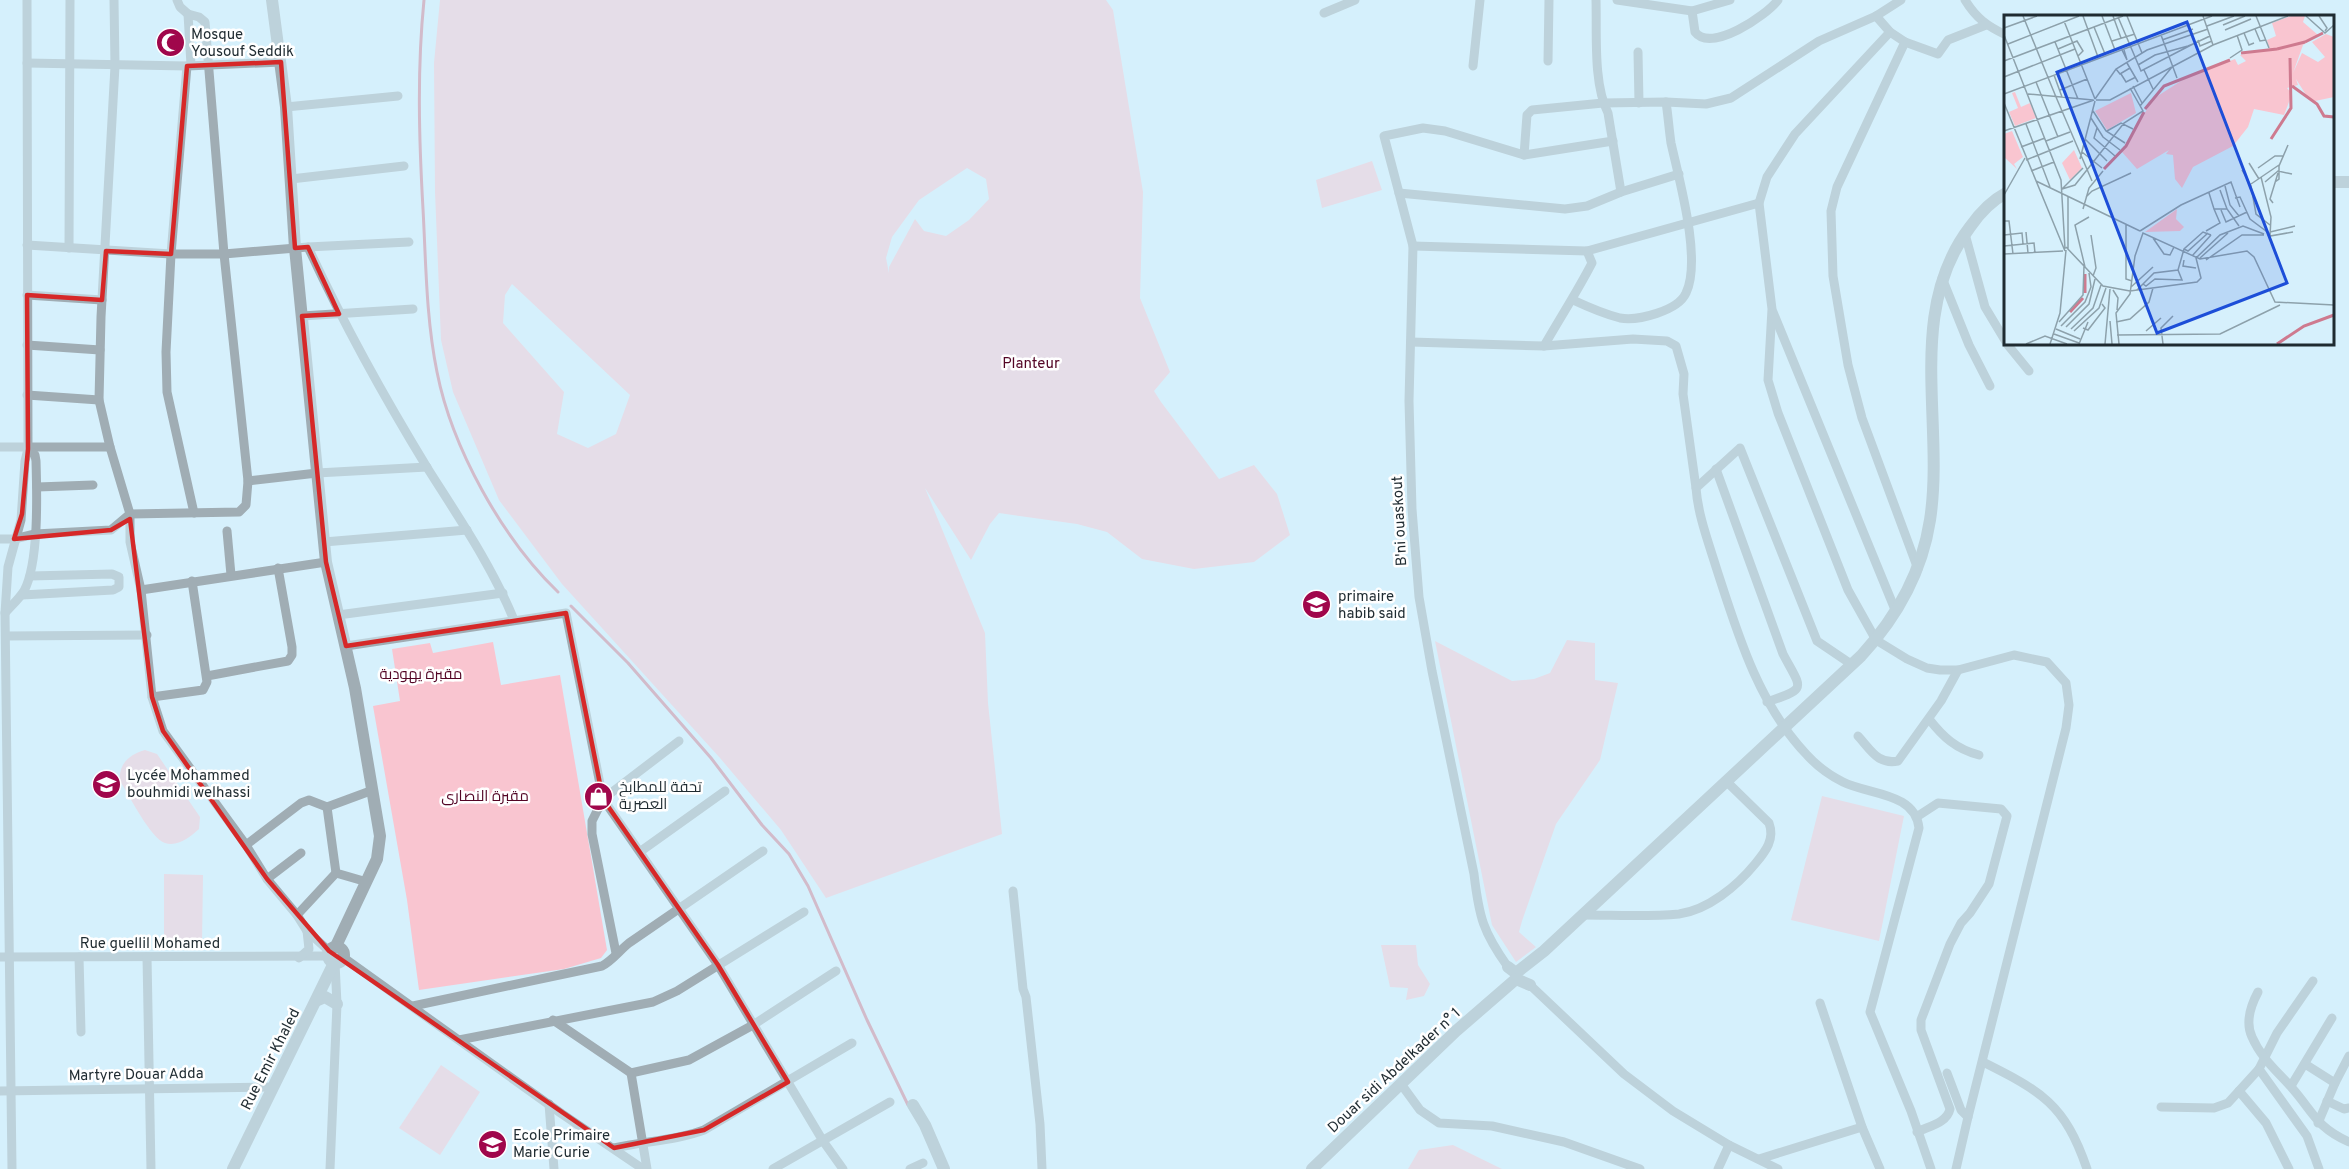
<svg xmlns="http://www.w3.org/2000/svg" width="2349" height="1169" font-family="Overpass,Cairo,sans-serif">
  <rect width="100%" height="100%" fill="#d6f0fc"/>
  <g fill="#f9c5d0" fill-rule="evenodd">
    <path d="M440,0H1106L1113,10L1143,192L1140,298L1170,372L1154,391L1161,402L1219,479L1254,465L1277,494L1290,535L1254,562L1194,569L1142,559L1107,532L1077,524L999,513L990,524L971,560L925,488L985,633L988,703L1002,834L826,898L781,830L720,758L562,584L499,500L453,392L441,340L435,192L434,63ZM967,168L986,179L989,199L969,220L946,236L924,231L915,219L889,267V273L886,258L892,237L919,200ZM512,284L630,395L616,434L588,448L557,434L564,392L503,323L505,295Z"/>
    <path d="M1372,161L1382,190L1322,208L1316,180Z"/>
    <path d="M1567,640L1595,643V680L1618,683L1600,760L1556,824L1522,921L1519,932L1536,947L1516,962L1492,925L1435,641L1512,681L1534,679L1550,673Z"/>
    <path d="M493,642L501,685L560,675L607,950L601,958L564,969L419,990L407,900L373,706L400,701L392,649L430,643L433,653Z"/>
    <path d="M145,750L157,754L200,817L199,829C190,837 178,847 165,843C151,839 129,795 120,781C118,764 130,754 145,750Z"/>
    <path d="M1822,796L1904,816L1879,941L1791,920Z"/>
    <path d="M164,874L203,875L202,944L164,943Z"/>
    <path d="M1381,945H1416L1418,965L1430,984L1424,996L1406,1000L1408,988L1390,987Z"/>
    <path d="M441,1065L480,1092L440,1155L399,1128Z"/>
    <path d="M1453,1145L1502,1169H1408L1419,1150Z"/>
  </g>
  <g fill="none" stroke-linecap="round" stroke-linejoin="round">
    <g stroke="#ce7a8f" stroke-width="3">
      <path d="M424,0C417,70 419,139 423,209C426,263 426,318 437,372C452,448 502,538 558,592"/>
      <path d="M571,606L628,663L711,758L762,825L789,854L808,886L867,1020L908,1105"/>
    </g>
    <g stroke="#a0adb4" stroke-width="9">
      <path d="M114,0L115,66L101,317L99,400L110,447L130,514V542L141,590L152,697L163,731L246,845L267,879L297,915L307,931L329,951"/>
      <path d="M177,0L180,7L188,14"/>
      <path d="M1596,0C1597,33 1593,84 1608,113L1621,192"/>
      <path d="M1617,0L1692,11L1730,0"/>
      <path d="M1965,0C1976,18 1987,26 2006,35"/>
      <path d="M1692,11L1695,32C1711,53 1766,16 1778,0"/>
      <path d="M1324,13L1355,0"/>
      <path d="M1876,16L1890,32L1905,42L1837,187L1831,211L1833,276L1848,365L1862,418L1918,569"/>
      <path d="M1890,32L1795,134L1767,177L1759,203L1772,309L1768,380L1778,413L1848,590L1876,640L1907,659L1927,668L1940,670H1958L2014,655L2047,662L2066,683L2069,705L2066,728L1968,1117L1956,1169"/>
      <path d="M1905,42L1938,54L1948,40L1986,25"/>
      <path d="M1638,52L1639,103"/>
      <path d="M1548,61L1549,0"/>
      <path d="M27,63L187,66L281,62"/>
      <path d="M187,66L171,254L166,352L167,392L194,513"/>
      <path d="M1473,66L1480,0"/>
      <path d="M286,107L398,96"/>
      <path d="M1524,155L1527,115L1532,110L1603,103L1666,102L1706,104L1731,98L1819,41L1876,16L1901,0"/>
      <path d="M291,179L404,166"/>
      <path d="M1399,193L1565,209L1587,206L1621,192L1679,174"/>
      <path d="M1965,234L1985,307L2006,342"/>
      <path d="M27,245L171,254H224L308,247L409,242"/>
      <path d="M1413,246L1587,251L1759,203"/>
      <path d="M308,247C343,323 384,397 428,469C459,518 492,566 514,620"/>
      <path d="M69,248L70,0"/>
      <path d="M1942,278L1969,345L1990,386"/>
      <path d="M27,295L102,300"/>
      <path d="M1573,300C1588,307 1604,314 1620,318C1638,321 1678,311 1686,293C1702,260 1679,179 1671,143C1669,129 1668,115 1666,102"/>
      <path d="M1773,312L1896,612"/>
      <path d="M302,316L413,309"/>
      <path d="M1411,342L1544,346C1560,318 1577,292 1592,263L1587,251"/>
      <path d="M2007,344L2029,371"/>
      <path d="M27,345L100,350"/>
      <path d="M1544,346L1633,339L1667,341L1676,346L1684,374L1683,394L1696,488"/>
      <path d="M27,395L99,400"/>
      <path d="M0,447H110"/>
      <path d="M1716,469L1783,654C1802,690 1808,688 1767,702"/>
      <path d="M248,481L317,473L427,467"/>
      <path d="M37,487L93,485"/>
      <path d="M227,531L231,575"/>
      <path d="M0,539H14L35,534L111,530L130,514L239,512L246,505L248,481L224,254L205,22L199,17L188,14L191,65"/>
      <path d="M324,542L467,530"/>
      <path d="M141,590L326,562"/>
      <path d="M22,595L113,590L119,587V577L112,574L30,576"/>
      <path d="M5,613C11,606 19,599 24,591C39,563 37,494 36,461L35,455L28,449"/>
      <path d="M338,615L503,593"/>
      <path d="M6,636L147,635"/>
      <path d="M346,646L566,613L603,799L718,965L823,1141L843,1169"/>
      <path d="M1851,664L1817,641L1740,448L1696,488C1698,515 1708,541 1716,567C1737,632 1758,704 1807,755C1817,766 1829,775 1843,782C1869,795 1915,792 1919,828L1870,1012L1911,1111L1931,1169"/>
      <path d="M207,676L288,661L292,655V647L278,568"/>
      <path d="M152,697L203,690L207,682L192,581"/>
      <path d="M1929,719C1943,737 1956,749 1979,755"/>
      <path d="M1858,736C1871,750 1878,765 1898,761L1941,701L1958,670"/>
      <path d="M327,807L336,873L367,882"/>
      <path d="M246,845L301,803L309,800L327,807L373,790"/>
      <path d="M641,851L725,791"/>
      <path d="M267,879L301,853"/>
      <path d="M1013,891L1023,989L1026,997L1040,1124L1042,1169"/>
      <path d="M297,915L336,873"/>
      <path d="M1582,915C1614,915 1648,917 1679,914C1708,910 1737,886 1755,864C1766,851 1775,839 1769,823L1726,781"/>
      <path d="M616,953L592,834V821L603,799L679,741"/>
      <path d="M0,957L328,956"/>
      <path d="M79,957L81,1032"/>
      <path d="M147,957L151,1169"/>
      <path d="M299,958L309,949L307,931"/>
      <path d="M344,958L562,1114L643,1169"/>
      <path d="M1508,967C1483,932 1479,917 1474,874L1432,671L1419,597L1412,509L1409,401L1413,246L1384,136L1423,128L1445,131L1524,155L1613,141"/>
      <path d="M2313,981L2277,1033L2259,1069L2307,1136L2319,1169"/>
      <path d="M1530,985L1624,1074L1673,1111L1729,1145L1778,1169"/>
      <path d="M2258,992C2251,1005 2245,1022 2252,1037C2261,1058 2277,1071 2292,1088C2314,1113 2316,1127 2349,1142"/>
      <path d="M1820,1003L1862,1127L1880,1169"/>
      <path d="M413,1006L602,966C612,961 620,950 629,943L763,851"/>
      <path d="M553,1020L631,1073L689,1060L753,1025L836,971"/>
      <path d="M459,1040L653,1002L677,991L804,912"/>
      <path d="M1983,1062C2041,1091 2065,1104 2087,1169"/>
      <path d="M2305,1064L2335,1083"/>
      <path d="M631,1073L647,1169"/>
      <path d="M1947,1073L1961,1110L1968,1117"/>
      <path d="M1401,1084L1420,1110L1439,1123L1492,1126L1564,1142L1640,1169"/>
      <path d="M2291,1086L2332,1018"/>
      <path d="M0,1091L272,1087"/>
      <path d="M2239,1091L2266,1123L2289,1169"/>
      <path d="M2327,1101L2344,1109L2349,1108"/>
      <path d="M549,1104L554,1169"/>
      <path d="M2161,1107L2214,1108L2228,1103L2259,1069"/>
      <path d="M2318,1123L2335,1083L2349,1056"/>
      <path d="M1917,1132C1929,1126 1947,1123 1950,1109L1921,1030V1020L1950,944L1961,923L1970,913L1989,884L2007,816L2001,809L1938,803L1918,816"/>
      <path d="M614,1148C644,1141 675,1141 704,1130L852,1043"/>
      <path d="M1759,1159L1862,1127"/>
      <path d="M12,1169L5,613L8,567L21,520L25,461L28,449L27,0"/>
      <path d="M330,1169L337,1004L335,963"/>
      <path d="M773,1169L890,1102"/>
      <path d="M910,1169L923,1163"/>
      <path d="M1718,1169L1729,1145"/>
    </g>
    <g stroke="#a0adb4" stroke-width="12">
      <path d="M272,0L286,107L295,248L326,562L355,688L380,836L377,859L336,946"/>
      <path d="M2332,182H2349"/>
      <circle cx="336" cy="955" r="8"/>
      <path d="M1508,967L1516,973L1544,951L1861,656C1896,618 1922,572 1930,520C1945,423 1905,312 1970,227C1979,214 1991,201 2006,193"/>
      <path d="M318,1000L325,997L337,1004"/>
      <path d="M913,1105L925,1125L944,1169"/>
      <path d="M233,1169L334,963"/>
      <path d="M1312,1169L1456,1031L1516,979L1530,985"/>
    </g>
  </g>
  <path d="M0 0H2349V1169H0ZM281,62L295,248L308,247L339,314L302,316L326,562L346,646L566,613L603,799L718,965L788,1082L704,1130L614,1148L329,951L267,879L163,731L152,697L130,519L111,530L14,539L22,514L28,449L27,295L102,300L106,251L171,254L187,66Z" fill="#d6f0fc" fill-opacity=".55" fill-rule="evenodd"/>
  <path fill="none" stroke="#d62828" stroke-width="4.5" stroke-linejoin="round" d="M281,62L295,248L308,247L339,314L302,316L326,562L346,646L566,613L603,799L718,965L788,1082L704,1130L614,1148L329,951L267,879L163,731L152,697L130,519L111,530L14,539L22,514L28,449L27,295L102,300L106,251L171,254L187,66Z"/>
  <defs>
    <symbol id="mosque-disc" viewBox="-11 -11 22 22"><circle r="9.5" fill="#a0074b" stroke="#fff"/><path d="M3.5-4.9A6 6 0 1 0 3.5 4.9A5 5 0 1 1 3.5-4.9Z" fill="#fff"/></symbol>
    <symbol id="school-disc" viewBox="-11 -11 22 22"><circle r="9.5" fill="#a0074b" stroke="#fff"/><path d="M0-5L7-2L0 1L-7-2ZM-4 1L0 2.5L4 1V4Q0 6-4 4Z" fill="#fff"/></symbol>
    <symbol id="shop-disc" viewBox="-11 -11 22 22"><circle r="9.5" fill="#a0074b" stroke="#fff"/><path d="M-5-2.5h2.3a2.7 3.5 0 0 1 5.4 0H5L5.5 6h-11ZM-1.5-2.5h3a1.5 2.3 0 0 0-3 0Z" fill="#fff"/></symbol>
  </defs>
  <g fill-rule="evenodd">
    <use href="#mosque-disc" x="154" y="26" width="33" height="33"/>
    <use href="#school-disc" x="1300" y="588" width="33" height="33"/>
    <use href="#school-disc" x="90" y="768" width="33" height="33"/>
    <use href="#shop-disc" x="582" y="780" width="33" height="33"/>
    <use href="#school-disc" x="476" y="1128" width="33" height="33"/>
  </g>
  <g text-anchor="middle" stroke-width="5" stroke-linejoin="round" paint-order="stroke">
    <g font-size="15" fill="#1f2b31" stroke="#fff" text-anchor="start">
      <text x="191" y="39">Mosque<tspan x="191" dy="17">Yousouf Seddik</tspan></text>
      <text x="1338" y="601">primaire<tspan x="1338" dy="17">habib said</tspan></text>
      <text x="127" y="780">Lycée Mohammed<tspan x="127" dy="17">bouhmidi welhassi</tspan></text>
      <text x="619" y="792">تحفة للمطابخ<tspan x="619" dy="17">العصرية</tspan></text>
      <text x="513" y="1140">Ecole Primaire<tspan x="513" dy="17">Marie Curie</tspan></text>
    </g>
    <g font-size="15" fill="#530525" stroke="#fff">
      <text x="1031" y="368">Planteur</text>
      <text x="421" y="679">مقبرة يهودية</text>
      <text x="485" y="801">مقبرة النصارى</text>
    </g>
    <g font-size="15" fill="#1f2b31" stroke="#fff">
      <text transform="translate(1399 521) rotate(-93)" y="5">B'ni ouaskout</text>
      <text x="150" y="948">Rue guellil Mohamed</text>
      <text transform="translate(270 1059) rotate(-63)" y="5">Rue Emir Khaled</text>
      <text transform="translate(1394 1070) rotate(-43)" y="5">Douar sidi Abdelkader n° 1</text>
      <text transform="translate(136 1074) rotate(-1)" y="5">Martyre Douar Adda</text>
    </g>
  </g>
  <g transform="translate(2004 15)">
    <rect width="330" height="330" fill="#d6f0fc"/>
    <path d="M287,1H301L299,7L314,20L299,30L289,58L298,38L314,47L321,42L308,27L322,19L330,22V82L311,86L304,83L292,64L294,70L283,73L288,79L280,100L250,94L244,112L229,131L189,152L178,173L171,164L169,140L162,139L165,135L133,154L118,137L149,84L180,64L231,44L234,50L242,46L236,40L265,34L263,25L272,21L268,8ZM11,77L17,92L26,88L32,103L11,111L5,97L14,93L8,78ZM127,78L132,98L103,115L91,96ZM8,116L19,142L10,149L13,154L0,142V119ZM70,135L78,153L66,165L58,148ZM173,194L172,204L180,212L176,216L141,217Z" fill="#f9c5d0"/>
    <path fill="none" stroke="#ce7a8f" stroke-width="3" d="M301,27L319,18M273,34L301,27M237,38L273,34M288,71L313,89L320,101L330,102M141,94L160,71L226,45M267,124L287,93L286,43M100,154L122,131L140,97M81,278V259M66,297L79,283M273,329L300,311L330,300"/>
    <path fill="none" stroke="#8da1ab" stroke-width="1.5" d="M19,1L52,82M79,1L94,42M98,1L111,35M109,1L117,23M123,1L138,38M199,1L209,30M252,1L265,33M302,1L321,18L330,10M315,1L323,13L321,16M114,2L137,56L189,29L184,31M60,6L91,84M219,10L241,1M203,11L230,1M90,12L101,39M0,13L33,1M251,14L256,26L262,25M221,15L247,4M240,18L245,30L250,28M0,20L57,165L61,234M157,20L173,63M158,25L189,14M194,25L196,31L208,26M108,26L131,19M51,27L74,84M4,29L75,1M189,29L206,21M54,34L73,26L79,36L74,41M118,35L123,45L120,35M226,43L238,35L233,20M0,46L119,1M123,48L134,67M134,50L151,40L184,31M112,54L116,59L126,53M140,55L149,74M117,59L122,67L132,62M50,60L58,82M0,62L71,34M32,67L54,122M129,71L138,88M56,75L83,64M0,79L208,1M24,79L89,85M52,82L88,166M91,84L112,54L143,35L204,14M92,85H106L209,30L284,1M0,88L61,236M136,91L168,52M89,96L102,116L121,128M87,103L99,122L116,135M22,109L46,172M93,113L90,123L111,141M0,116L90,85M103,116L117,108L129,114M81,124L103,146M42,126L66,117M17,132L41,123M78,137L98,153M76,144L91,86M22,145L69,126M245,148L255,164M254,153L271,141H280M238,155L247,171L252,199L266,210M27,156L50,147M257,162L267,202L266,221L289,217M32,166L136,216M261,167L274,156L288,159M271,167L275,164V151L284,130M247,169L275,150M221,171L226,190L235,201M58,174L71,170L120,108L139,96L126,73M58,174L79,153M216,175L223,194L235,211M205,178L210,194H223M0,180L21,143M64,181V234M82,182L88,176L127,158M231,183L236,182L246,204L266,219M269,188L266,184L274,158M79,194L85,173L99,156M217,195L222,207L243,197M0,206H5L9,239M122,209V264L128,266M136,216L177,190L227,167L236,192M202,216L216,208L210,194M22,217L24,238M266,217L291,211M0,220L18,218L19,229M87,220L92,253L89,261M149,223L160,239L166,240L170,232M0,231L30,228L31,238M62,232L99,271L126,276L193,267L197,263L192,243L216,220L239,211L260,219M180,234L184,236L204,218M0,239L59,236M188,241L207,220M196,243L224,218M180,245L179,251L192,253M202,245L238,220H260M81,252L71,210L85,202M139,269L142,271L151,264L178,265L174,255M127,272L149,252M109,275L114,283L113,295M133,275L150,258L174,255L180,234L199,217L207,220M106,306L108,329M55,307L79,280L80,251M112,307L126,304L145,287L149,273M57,311L81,287L87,272L85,258M62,312L85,289L91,264M79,313L84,315L101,293L98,289M52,314L76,324M67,314L89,293L97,270M70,316L95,293L102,273M142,316L157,303M50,319L75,328M113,320L216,319L276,290M22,329L41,321L63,329M46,329L56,298L62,235M75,329L84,307M101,329L106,274M115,329L112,298L126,279L131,241L139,218L196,244L243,236L250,242L271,287L330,290M159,329L157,313L169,301"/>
    <path fill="#1d4ed8" fill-opacity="0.15" stroke="#1d4ed8" stroke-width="3" d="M183,7L283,268L153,318L53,57Z"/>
    <rect width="330" height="330" fill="none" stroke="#1f2b31" stroke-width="3"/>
  </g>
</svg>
